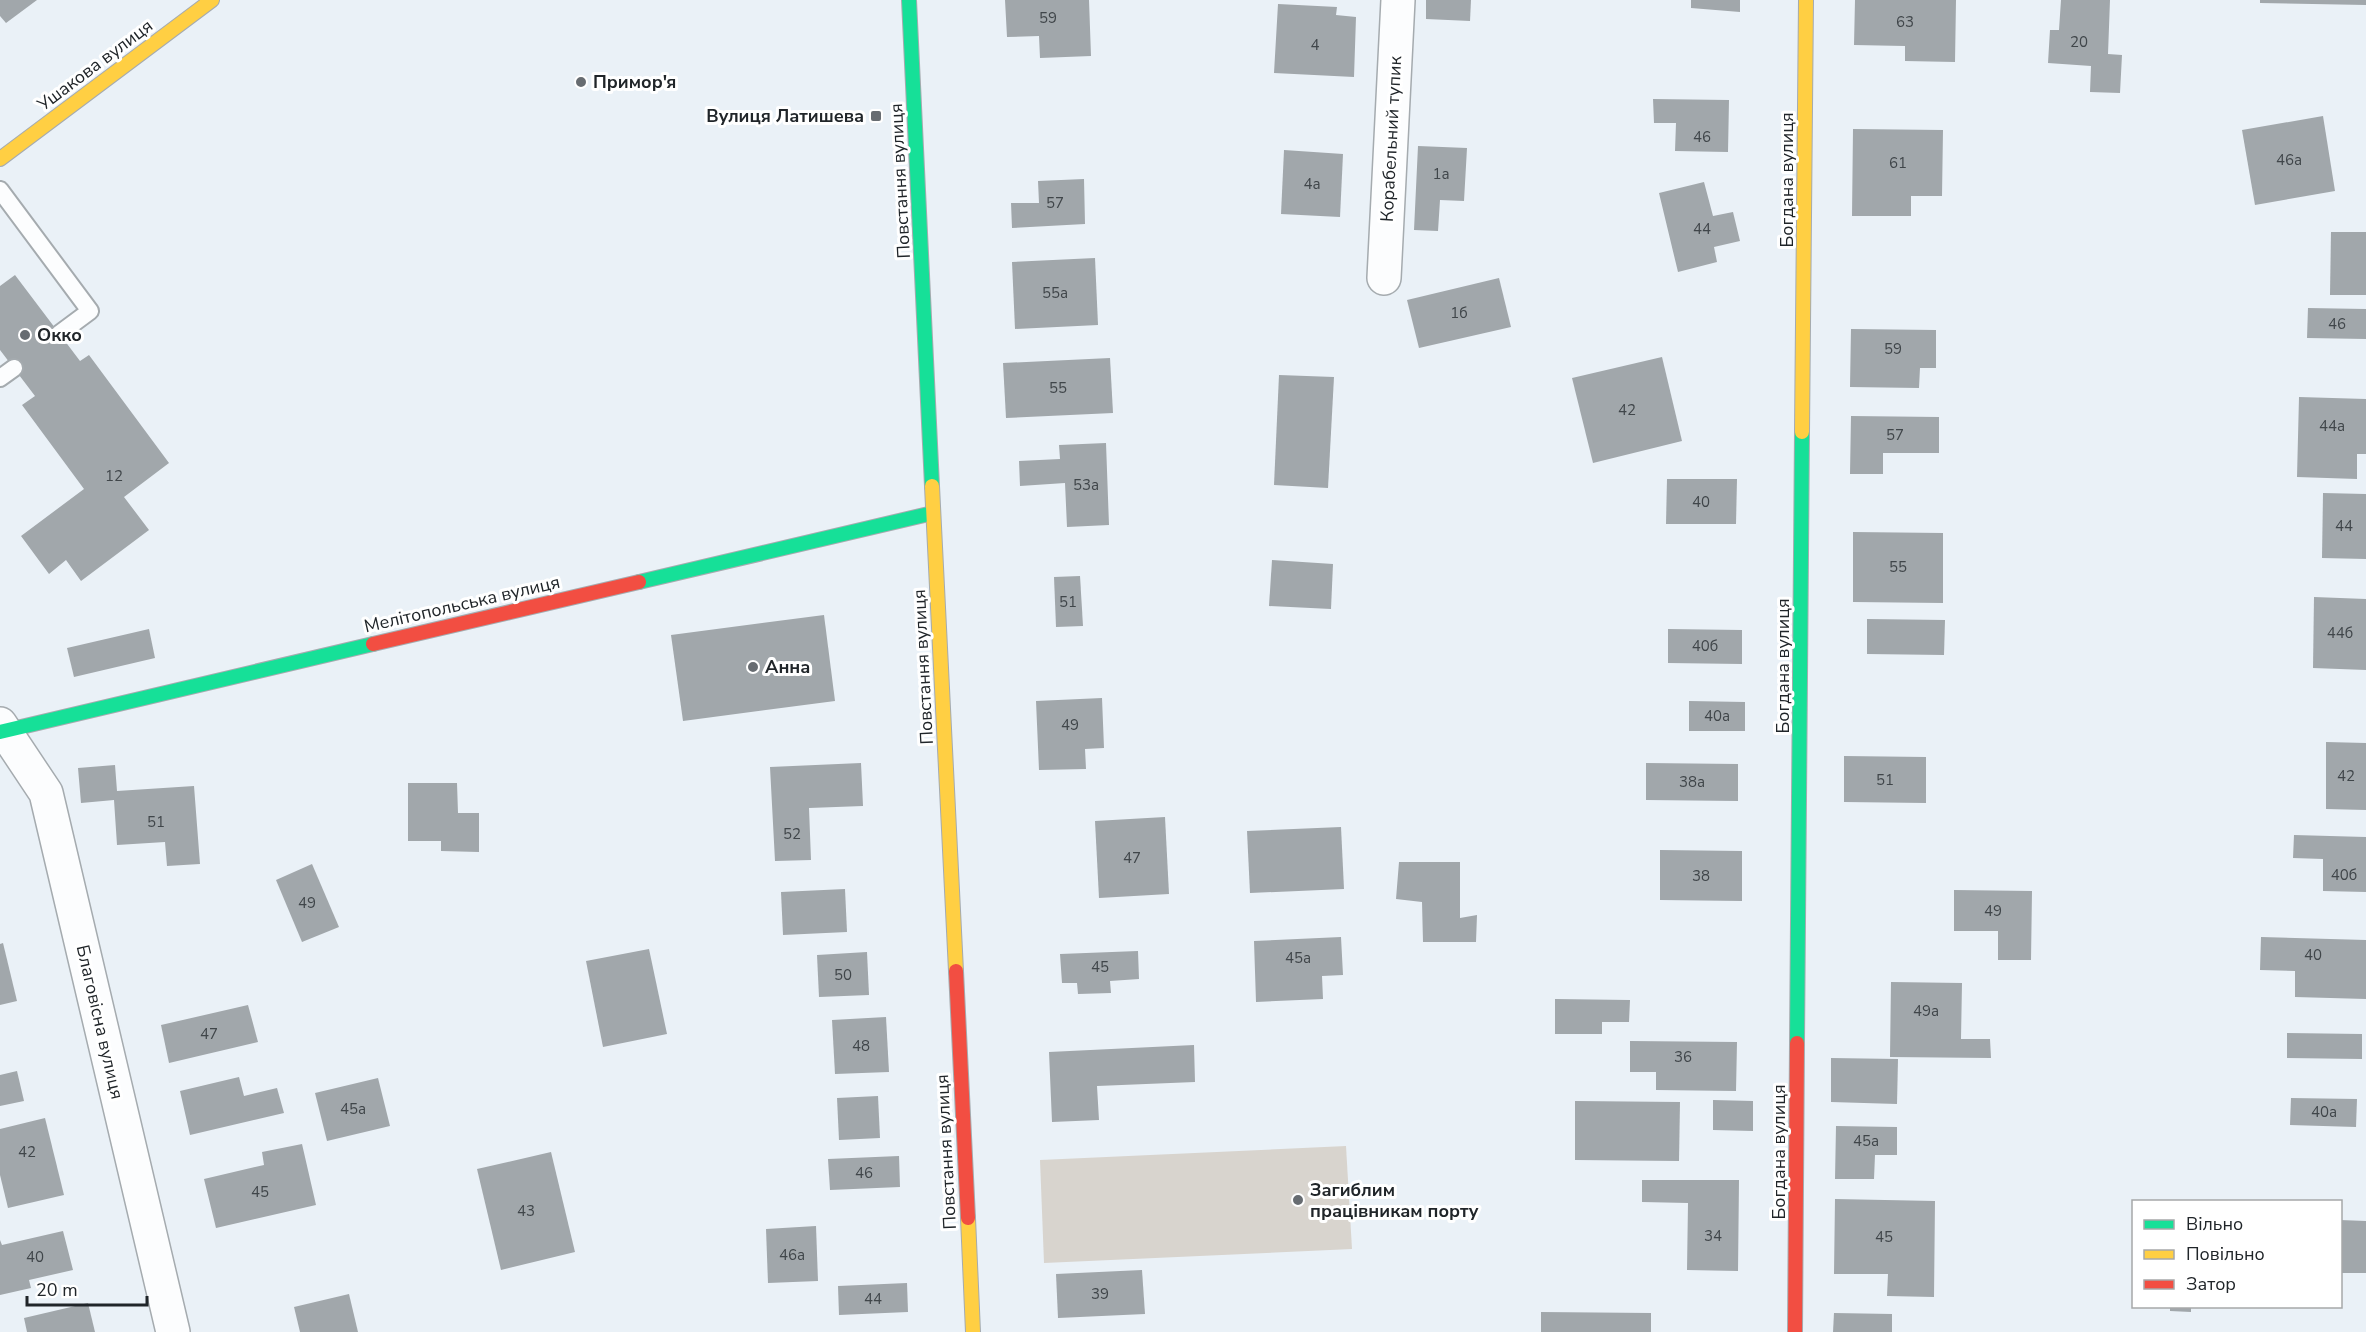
<svg xmlns="http://www.w3.org/2000/svg" width="2366" height="1332" font-family="'Nunito Sans',sans-serif">
  <rect width="100%" height="100%" fill="#eaf1f7"/>
  <path fill="#d8d4ce" d="M1346,1146L1352,1249L1044,1263L1040,1160Z"/>
  <g fill="#a1a7ab">
    <path d="M0,0H37L6,23L0,16Z"/>
    <path d="M1005,0H1089L1091,56L1040,58L1039,36L1007,37Z"/>
    <path d="M1426,0H1471L1470,21L1426,19Z"/>
    <path d="M1691,0H1740V12L1691,8Z"/>
    <path d="M1855,0H1956L1955,62L1905,61V46L1854,45Z"/>
    <path d="M2061,0H2110L2108,54L2122,55L2120,93L2090,92L2091,66L2048,63L2050,30H2059Z"/>
    <path d="M2260,0H2366V5L2260,3Z"/>
    <path d="M1278,4L1337,7L1336,15L1356,17L1354,77L1274,73Z"/>
    <path d="M1653,99L1729,100L1728,152L1675,151L1676,123H1654Z"/>
    <path d="M2323,116L2335,191L2255,205L2242,130Z"/>
    <path d="M1853,129L1943,130L1942,196H1911V216H1852Z"/>
    <path d="M1418,146L1467,148L1464,201L1440,200L1438,231L1414,230Z"/>
    <path d="M1284,150L1343,154L1340,217L1281,214Z"/>
    <path d="M1084,179L1085,224L1012,228L1011,203H1039L1038,181Z"/>
    <path d="M1704,182L1713,216L1733,212L1740,241L1714,247L1717,262L1678,272L1659,193Z"/>
    <path d="M2331,232H2366V295H2330Z"/>
    <path d="M1095,258L1098,325L1015,329L1012,262Z"/>
    <path d="M15,275L80,361L89,355L169,463L124,497L149,530L81,581L66,560L49,574L21,536L84,489L22,405L35,396L0,350V286Z"/>
    <path d="M1499,278L1511,327L1419,348L1407,300Z"/>
    <path d="M2308,308L2366,309V339L2307,338Z"/>
    <path d="M1851,329L1936,330V368H1920L1919,388L1850,387Z"/>
    <path d="M1662,357L1682,441L1593,463L1572,378Z"/>
    <path d="M1110,358L1113,413L1006,418L1003,363Z"/>
    <path d="M1279,375L1334,377L1328,488L1274,485Z"/>
    <path d="M2299,397L2366,399V454H2357V479L2297,477Z"/>
    <path d="M1851,416L1939,417V453H1883V474H1850Z"/>
    <path d="M1106,443L1109,525L1067,527L1065,483L1020,486L1019,461L1060,459L1059,445Z"/>
    <path d="M1667,479H1737L1736,524H1666Z"/>
    <path d="M2323,493L2366,494V559L2322,558Z"/>
    <path d="M1853,532L1943,533V603L1853,602Z"/>
    <path d="M1272,560L1333,564L1331,609L1269,606Z"/>
    <path d="M1080,576L1083,626L1056,627L1054,577Z"/>
    <path d="M2314,597L2366,599V670L2313,668Z"/>
    <path d="M824,615L835,701L683,721L671,635Z"/>
    <path d="M1867,619L1945,620L1944,655L1867,654Z"/>
    <path d="M149,629L155,658L74,677L67,648Z"/>
    <path d="M1668,629L1742,630V664L1668,663Z"/>
    <path d="M1102,698L1104,748L1085,749L1086,769L1039,770L1036,701Z"/>
    <path d="M1689,701L1745,702V731H1689Z"/>
    <path d="M2326,742L2366,743V810L2326,809Z"/>
    <path d="M1844,756L1926,757V803L1844,802Z"/>
    <path d="M861,763L863,806L809,808L811,860L775,861L770,767Z"/>
    <path d="M1646,763L1738,764V801L1646,800Z"/>
    <path d="M115,765L117,791L194,786L200,864L167,866L165,842L117,845L114,800L81,803L78,768Z"/>
    <path d="M408,783H457L458,813H479V852L441,851V841H408Z"/>
    <path d="M1165,817L1169,894L1099,898L1095,821Z"/>
    <path d="M1341,827L1344,889L1250,893L1247,831Z"/>
    <path d="M2294,835L2366,837V892L2323,891V859L2293,858Z"/>
    <path d="M1660,850L1742,851V901L1660,900Z"/>
    <path d="M1399,862H1460V918L1477,915L1476,942H1423L1422,902L1396,899Z"/>
    <path d="M312,864L339,927L302,942L276,880Z"/>
    <path d="M845,889L847,932L783,935L781,892Z"/>
    <path d="M1954,890L2032,891L2031,960H1998V931H1954Z"/>
    <path d="M1341,937L1343,975L1322,976L1323,999L1256,1002L1254,941Z"/>
    <path d="M2261,937L2366,940V999L2295,997V971L2260,970Z"/>
    <path d="M3,943L17,1001L0,1005V944Z"/>
    <path d="M649,949L667,1034L603,1047L586,961Z"/>
    <path d="M1138,951L1139,979L1110,981L1111,993L1078,994L1077,983H1062L1060,954Z"/>
    <path d="M867,952L869,995L819,997L817,955Z"/>
    <path d="M1891,982L1962,983L1961,1039H1990L1991,1058L1890,1057Z"/>
    <path d="M1555,999L1630,1000L1629,1022H1602V1034H1555Z"/>
    <path d="M248,1005L258,1042L169,1063L161,1025Z"/>
    <path d="M886,1017L889,1072L835,1074L832,1020Z"/>
    <path d="M2287,1033L2362,1034V1059L2287,1058Z"/>
    <path d="M1630,1041L1737,1042L1736,1091L1656,1090V1072H1630Z"/>
    <path d="M1194,1045L1195,1082L1097,1086L1099,1120L1052,1122L1049,1052Z"/>
    <path d="M1831,1058L1898,1059L1897,1104L1831,1102Z"/>
    <path d="M17,1071L24,1101L0,1106V1075Z"/>
    <path d="M239,1077L244,1096L277,1088L284,1113L190,1135L180,1091Z"/>
    <path d="M378,1078L390,1126L327,1141L315,1093Z"/>
    <path d="M878,1096L880,1138L839,1140L837,1098Z"/>
    <path d="M2291,1098L2357,1099L2356,1127L2290,1125Z"/>
    <path d="M1713,1100L1753,1101V1131L1713,1130Z"/>
    <path d="M1575,1101L1680,1102L1679,1161L1575,1160Z"/>
    <path d="M45,1118L64,1195L8,1208L0,1175V1129Z"/>
    <path d="M1836,1126L1897,1127V1155H1875L1874,1179H1835Z"/>
    <path d="M302,1144L316,1205L216,1228L204,1179L264,1165L262,1152Z"/>
    <path d="M551,1152L575,1252L501,1270L477,1169Z"/>
    <path d="M899,1156L900,1187L830,1190L828,1159Z"/>
    <path d="M1642,1180H1739L1738,1271L1687,1270L1688,1203L1642,1202Z"/>
    <path d="M1835,1199L1935,1201L1934,1297L1887,1296L1888,1274H1834Z"/>
    <path d="M2340,1220L2366,1221V1273H2340Z"/>
    <path d="M816,1226L818,1281L768,1283L766,1229Z"/>
    <path d="M63,1231L73,1270L29,1280L31,1288L0,1295V1240L2,1245Z"/>
    <path d="M1142,1270L1145,1314L1058,1318L1056,1274Z"/>
    <path d="M907,1283L908,1312L839,1315L838,1286Z"/>
    <path d="M349,1294L358,1332H300L294,1307Z"/>
    <path d="M88,1303L95,1332H27L24,1318Z"/>
    <path d="M2170,1306H2191V1312L2170,1311Z"/>
    <path d="M1541,1312L1651,1313V1332H1541Z"/>
    <path d="M1834,1313L1892,1314V1332H1833Z"/>
  </g>
  <g fill="none" stroke-linecap="round" stroke-linejoin="round">
    <defs>
      <g id="lane">
        <path d="M0,190L90,311L59,334"/>
        <path d="M0,378L14,368"/>
      </g>
      <g id="street">
        <path d="M1384,278L1398,0"/>
        <path d="M0,724L46,793L173,1332"/>
      </g>
      <g id="fast">
        <path d="M909,0L932,486"/>
        <path d="M639,582L933,513"/>
        <path d="M0,732L373,644"/>
        <path d="M1797,1043L1802,432"/>
      </g>
      <g id="slow">
        <path d="M0,159L212,0"/>
        <path d="M1802,432L1806,0"/>
        <path d="M932,486L956,971"/>
        <path d="M968,1218L973,1332"/>
      </g>
      <g id="jam">
        <path d="M373,644L639,582"/>
        <path d="M956,971L968,1218"/>
        <path d="M1795,1332L1797,1043"/>
      </g>
    </defs>
    <use href="#lane" stroke="#a5abaf" stroke-width="20"/>
    <use href="#street" stroke="#a5abaf" stroke-width="36"/>
    <use href="#fast" stroke="#a5abaf" stroke-width="16"/>
    <use href="#slow" stroke="#a5abaf" stroke-width="16"/>
    <use href="#jam" stroke="#a5abaf" stroke-width="16"/>
    <use href="#lane" stroke="#fcfdfe" stroke-width="16"/>
    <use href="#street" stroke="#fcfdfe" stroke-width="33"/>
    <use href="#fast" stroke="#16e098" stroke-width="14"/>
    <use href="#slow" stroke="#ffcf43" stroke-width="14"/>
    <use href="#jam" stroke="#f24e42" stroke-width="14"/>
  </g>
  <g fill="#676c71" stroke="#fff" stroke-width="2">
    <circle cx="581" cy="82" r="6"/>
    <rect x="870" y="110" width="12" height="12" rx="3"/>
    <circle cx="25" cy="335" r="6"/>
    <circle cx="753" cy="667" r="6"/>
    <circle cx="1298" cy="1200" r="6"/>
  </g>
  <g text-anchor="middle" stroke-width="6" stroke-linejoin="round" paint-order="stroke">
    <g font-size="15" fill="#40464a">
      <text x="1048" y="23">59</text>
      <text x="1905" y="27">63</text>
      <text x="2079" y="47">20</text>
      <text x="1315" y="50">4</text>
      <text x="1702" y="142">46</text>
      <text x="2289" y="165">46а</text>
      <text x="1898" y="168">61</text>
      <text x="1441" y="179">1а</text>
      <text x="1312" y="189">4а</text>
      <text x="1055" y="208">57</text>
      <text x="1702" y="234">44</text>
      <text x="1055" y="298">55а</text>
      <text x="1459" y="318">1б</text>
      <text x="2337" y="329">46</text>
      <text x="1893" y="354">59</text>
      <text x="1058" y="393">55</text>
      <text x="1627" y="415">42</text>
      <text x="2332" y="431">44а</text>
      <text x="1895" y="440">57</text>
      <text x="114" y="481">12</text>
      <text x="1086" y="490">53а</text>
      <text x="1701" y="507">40</text>
      <text x="2344" y="531">44</text>
      <text x="1898" y="572">55</text>
      <text x="1068" y="607">51</text>
      <text x="2340" y="638">44б</text>
      <text x="1705" y="651">40б</text>
      <text x="1717" y="721">40а</text>
      <text x="1070" y="730">49</text>
      <text x="2346" y="781">42</text>
      <text x="1885" y="785">51</text>
      <text x="1692" y="787">38а</text>
      <text x="156" y="827">51</text>
      <text x="792" y="839">52</text>
      <text x="1132" y="863">47</text>
      <text x="2344" y="880">40б</text>
      <text x="1701" y="881">38</text>
      <text x="307" y="908">49</text>
      <text x="1993" y="916">49</text>
      <text x="2313" y="960">40</text>
      <text x="1298" y="963">45а</text>
      <text x="1100" y="972">45</text>
      <text x="843" y="980">50</text>
      <text x="1926" y="1016">49а</text>
      <text x="209" y="1039">47</text>
      <text x="861" y="1051">48</text>
      <text x="1683" y="1062">36</text>
      <text x="353" y="1114">45а</text>
      <text x="2324" y="1117">40а</text>
      <text x="1866" y="1146">45а</text>
      <text x="27" y="1157">42</text>
      <text x="864" y="1178">46</text>
      <text x="260" y="1197">45</text>
      <text x="526" y="1216">43</text>
      <text x="1713" y="1241">34</text>
      <text x="1884" y="1242">45</text>
      <text x="792" y="1260">46а</text>
      <text x="35" y="1262">40</text>
      <text x="1100" y="1299">39</text>
      <text x="873" y="1304">44</text>
    </g>
    <g font-size="18" fill="#202529" stroke="#fff">
      <text transform="translate(95 65) rotate(-37)" y="6">Ушакова вулиця</text>
      <text transform="translate(1391 139) rotate(-87)" y="6">Корабельний тупик</text>
      <text transform="translate(1787 180) rotate(-90)" y="6">Богдана вулиця</text>
      <text transform="translate(900 181) rotate(-93)" y="6">Повстання вулиця</text>
      <text transform="translate(462 604) rotate(-13)" y="6">Мелітопольська вулиця</text>
      <text transform="translate(1783 666) rotate(-90)" y="6">Богдана вулиця</text>
      <text transform="translate(923 667) rotate(-93)" y="6">Повстання вулиця</text>
      <text transform="translate(100 1022) rotate(77)" y="6">Благовісна вулиця</text>
      <text transform="translate(946 1152) rotate(-93)" y="6">Повстання вулиця</text>
      <text transform="translate(1779 1152) rotate(-90)" y="6">Богдана вулиця</text>
    </g>
    <g font-size="18" font-weight="bold" fill="#202529" stroke="#fff" text-anchor="start">
      <text x="593" y="88">Примор'я</text>
      <text x="864" y="122" text-anchor="end">Вулиця Латишева</text>
      <text x="37" y="341">Окко</text>
      <text x="765" y="673">Анна</text>
      <text x="1310" y="1196">Загиблим<tspan x="1310" dy="21">працівникам порту</tspan></text>
    </g>
  </g>
  <rect x="2132" y="1200" width="210" height="108" fill="#ffffff" stroke="#a6a8a9" stroke-width="1.5"/>
  <rect x="2144" y="1220" width="30" height="9" fill="#16e098" stroke="#a6a8a9" stroke-width="1.5"/>
  <text x="2186" y="1230" font-size="18" fill="#202529">Вільно</text>
  <rect x="2144" y="1250" width="30" height="9" fill="#ffcf43" stroke="#a6a8a9" stroke-width="1.5"/>
  <text x="2186" y="1260" font-size="18" fill="#202529">Повільно</text>
  <rect x="2144" y="1280" width="30" height="9" fill="#f24e42" stroke="#a6a8a9" stroke-width="1.5"/>
  <text x="2186" y="1290" font-size="18" fill="#202529">Затор</text>
  <path d="M27 1296v9h120v-9" fill="none" stroke="#202529" stroke-width="3"/>
  <text x="36" y="1296" font-size="18" fill="#202529" stroke="#ffffff" stroke-width="4.5" paint-order="stroke">20 m</text>
</svg>
